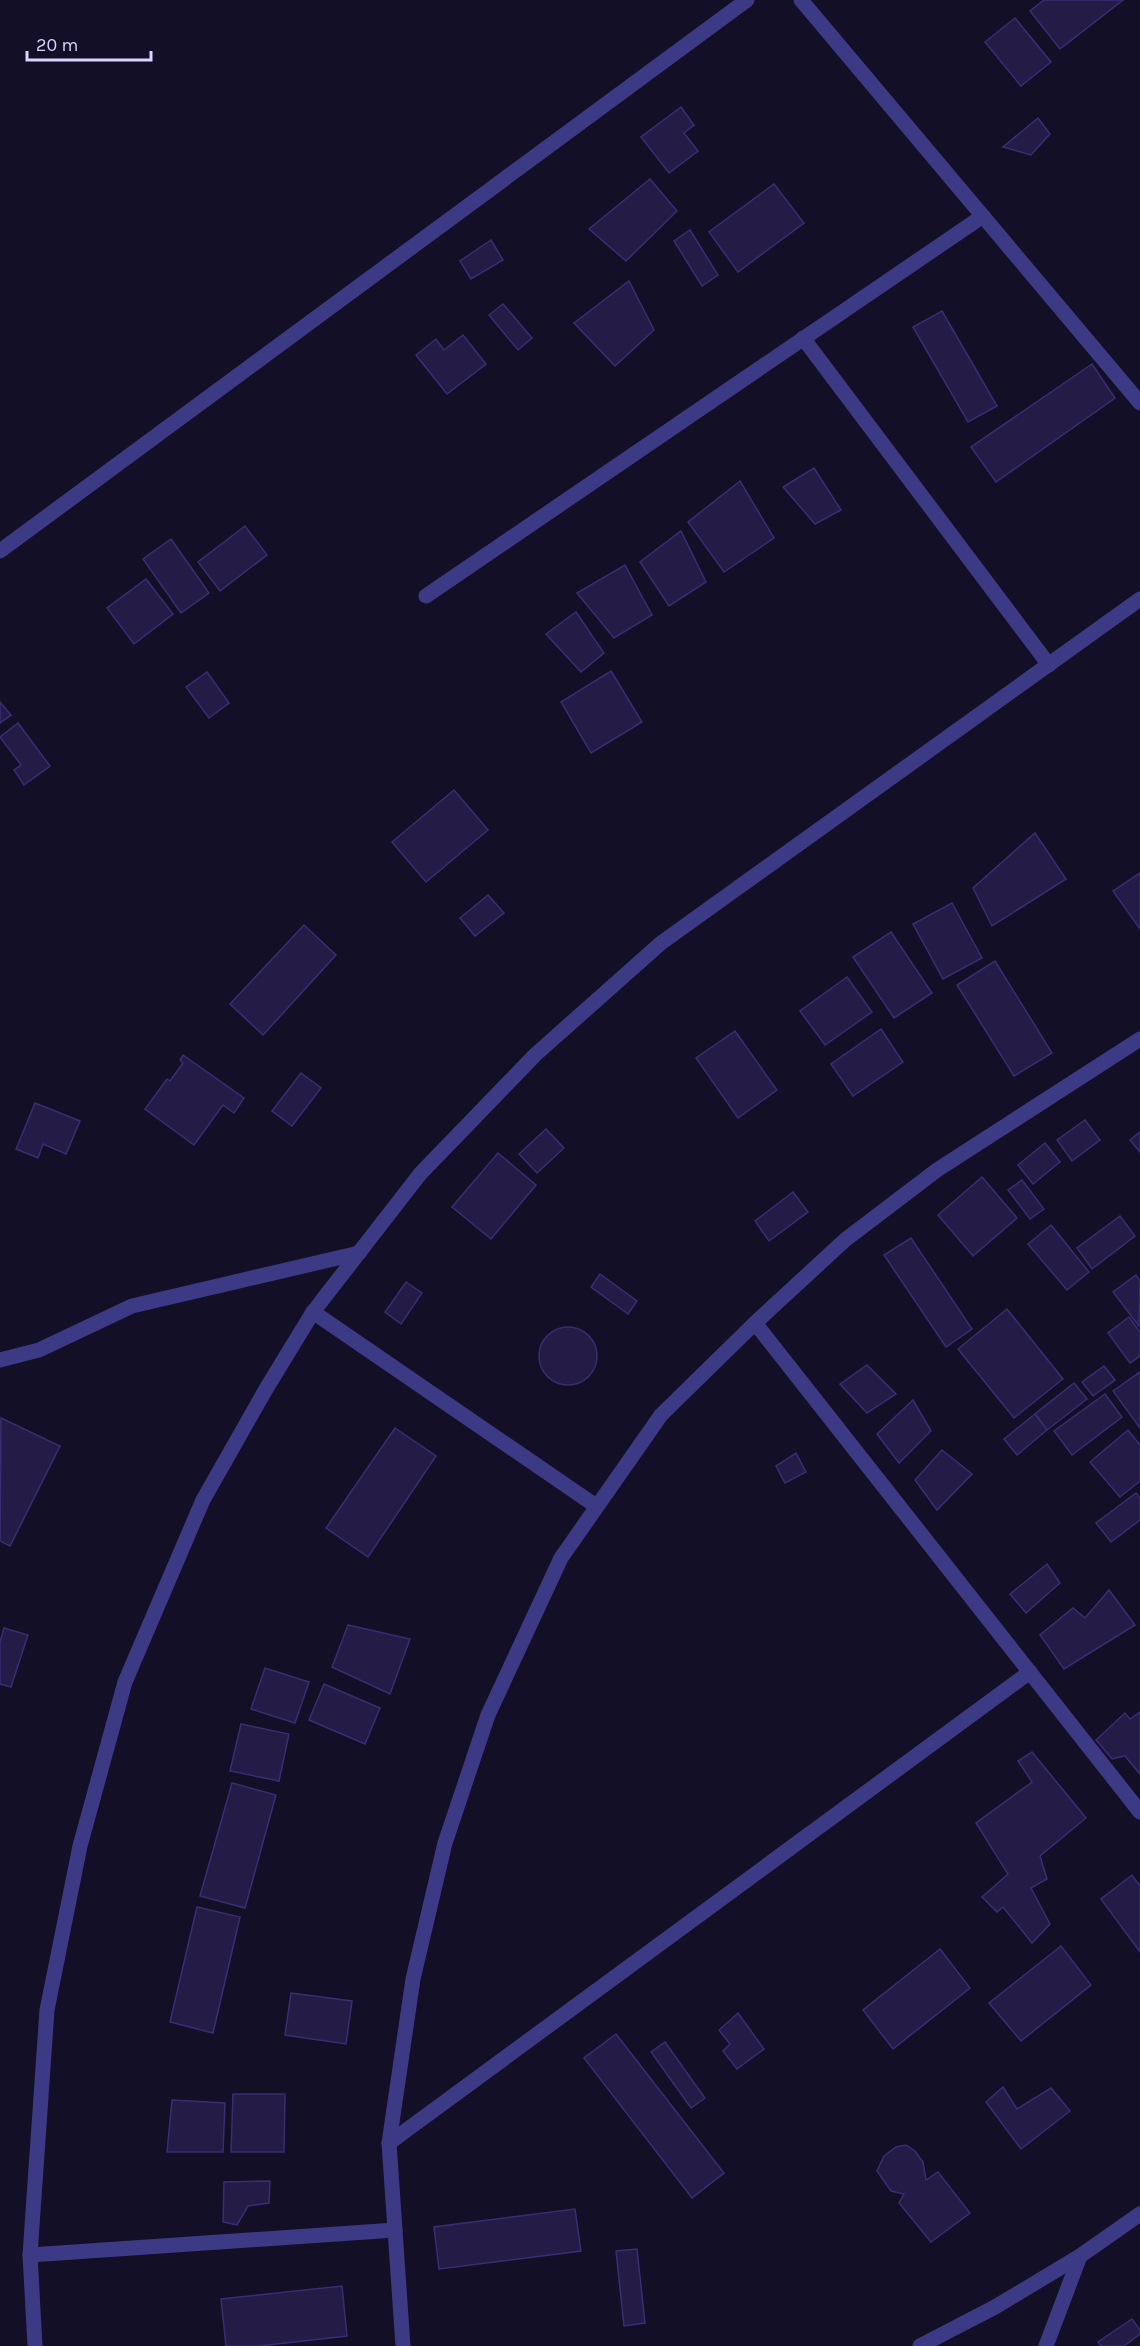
<svg xmlns="http://www.w3.org/2000/svg" width="1140" height="2346" font-family="Karla,sans-serif">
  <rect width="100%" height="100%" fill="#130f26"/>
  <g fill="#241b47" stroke="#3b2d73" stroke-width="1.5">
    <path d="M1044,0H1123L1060,49L1030,11Z"/>
    <path d="M1015,18L1051,62L1021,86L985,42Z"/>
    <path d="M681,107L694,125L684,133L698,151L669,173L641,137Z"/>
    <path d="M1038,118L1050,134L1031,155L1003,147Z"/>
    <path d="M650,179L677,211L626,261L589,229Z"/>
    <path d="M774,184L804,223L738,272L709,232Z"/>
    <path d="M690,230L718,275L702,286L674,241Z"/>
    <path d="M491,240L503,260L471,279L460,261Z"/>
    <path d="M629,281L654,330L615,366L574,323Z"/>
    <path d="M503,304L532,338L518,350L489,315Z"/>
    <path d="M942,311L997,406L968,422L913,327Z"/>
    <path d="M463,335L486,364L447,394L416,355L436,339L444,350Z"/>
    <path d="M1092,364L1115,398L996,482L971,447Z"/>
    <path d="M814,468L841,510L815,524L783,487Z"/>
    <path d="M740,481L774,538L724,572L688,522Z"/>
    <path d="M245,526L267,555L220,591L198,562Z"/>
    <path d="M681,531L706,582L669,606L640,562Z"/>
    <path d="M171,539L209,593L181,613L143,559Z"/>
    <path d="M625,565L652,615L614,638L577,593Z"/>
    <path d="M146,579L173,614L134,644L107,608Z"/>
    <path d="M576,612L604,653L581,672L546,634Z"/>
    <path d="M611,671L642,722L591,753L561,702Z"/>
    <path d="M207,672L229,703L209,718L186,687Z"/>
    <path d="M0,702L11,715L0,723Z"/>
    <path d="M18,723L50,766L24,785L14,770L21,765L0,737Z"/>
    <path d="M454,790L488,830L426,882L392,842Z"/>
    <path d="M1035,833L1066,879L992,926L973,888Z"/>
    <path d="M1140,873V929L1113,891Z"/>
    <path d="M488,895L504,913L475,936L460,918Z"/>
    <path d="M952,903L982,958L943,979L913,924Z"/>
    <path d="M304,925L336,955L263,1035L230,1004Z"/>
    <path d="M891,932L932,993L894,1018L853,957Z"/>
    <path d="M995,961L1052,1053L1014,1076L957,985Z"/>
    <path d="M847,977L872,1012L825,1045L800,1011Z"/>
    <path d="M881,1029L903,1062L853,1096L831,1064Z"/>
    <path d="M735,1031L777,1090L738,1118L696,1058Z"/>
    <path d="M183,1055L244,1098L234,1113L223,1105L194,1145L145,1109L167,1079L170,1081L183,1063L180,1060Z"/>
    <path d="M301,1073L321,1088L292,1126L272,1111Z"/>
    <path d="M35,1103L80,1121L66,1154L43,1144L38,1158L16,1149Z"/>
    <path d="M1085,1120L1100,1140L1072,1161L1057,1140Z"/>
    <path d="M546,1129L564,1148L537,1173L519,1154Z"/>
    <path d="M1140,1132V1152L1130,1140Z"/>
    <path d="M1045,1143L1060,1162L1033,1184L1018,1165Z"/>
    <path d="M498,1153L536,1185L491,1239L452,1207Z"/>
    <path d="M982,1177L1017,1218L973,1256L938,1215Z"/>
    <path d="M1022,1180L1044,1209L1030,1219L1008,1190Z"/>
    <path d="M793,1192L808,1212L769,1241L755,1221Z"/>
    <path d="M1120,1216L1135,1236L1092,1269L1077,1248Z"/>
    <path d="M1051,1225L1089,1272L1067,1290L1028,1244Z"/>
    <path d="M911,1238L972,1329L946,1347L884,1255Z"/>
    <path d="M600,1274L637,1301L628,1314L591,1287Z"/>
    <path d="M1136,1275L1140,1281L1139,1326L1113,1292Z"/>
    <path d="M406,1282L422,1293L401,1324L385,1312Z"/>
    <path d="M1007,1309L1063,1379L1014,1418L958,1349Z"/>
    <path d="M1129,1317L1140,1332V1356L1130,1363L1108,1333Z"/>
    <circle cx="568" cy="1356" r="29"/>
    <path d="M867,1365L896,1394L867,1413L840,1384Z"/>
    <path d="M1104,1366L1115,1380L1093,1396L1082,1382Z"/>
    <path d="M1140,1372V1428L1113,1391Z"/>
    <path d="M1074,1383L1087,1399L1047,1430L1035,1414Z"/>
    <path d="M1105,1394L1122,1417L1072,1455L1054,1431Z"/>
    <path d="M913,1400L931,1431L899,1463L877,1434Z"/>
    <path d="M1035,1414L1047,1430L1017,1455L1004,1439Z"/>
    <path d="M1,1418L60,1446L10,1546L0,1541Z"/>
    <path d="M395,1428L436,1456L368,1557L326,1528Z"/>
    <path d="M1128,1430L1140,1445V1481L1120,1497L1090,1462Z"/>
    <path d="M942,1450L972,1474L937,1510L915,1480Z"/>
    <path d="M796,1453L806,1472L785,1483L776,1466Z"/>
    <path d="M1136,1493L1140,1498V1520L1111,1542L1096,1523Z"/>
    <path d="M1047,1564L1060,1583L1026,1613L1010,1594Z"/>
    <path d="M1109,1590L1135,1625L1064,1669L1040,1635L1073,1608L1085,1618Z"/>
    <path d="M348,1625L410,1639L390,1694L332,1667Z"/>
    <path d="M4,1628L28,1635L11,1687L0,1684V1642Z"/>
    <path d="M265,1668L309,1682L295,1723L251,1709Z"/>
    <path d="M324,1684L380,1708L365,1744L309,1720Z"/>
    <path d="M1140,1712V1774L1125,1756L1112,1759L1096,1740L1125,1713L1130,1719Z"/>
    <path d="M241,1724L289,1734L279,1781L230,1771Z"/>
    <path d="M1032,1752L1086,1818L1040,1856L1047,1879L1031,1888L1050,1924L1032,1943L1003,1907L997,1912L982,1897L1008,1874L976,1823L1032,1782L1018,1761Z"/>
    <path d="M232,1783L276,1795L245,1908L200,1896Z"/>
    <path d="M1132,1875L1140,1886V1952L1101,1899Z"/>
    <path d="M197,1907L240,1917L213,2033L170,2022Z"/>
    <path d="M1061,1946L1091,1985L1021,2041L989,2003Z"/>
    <path d="M940,1949L970,1988L893,2049L863,2010Z"/>
    <path d="M291,1993L352,2001L346,2044L285,2035Z"/>
    <path d="M738,2013L764,2049L737,2069L723,2051L730,2044L719,2030Z"/>
    <path d="M616,2034L724,2173L692,2198L584,2058Z"/>
    <path d="M665,2042L705,2098L691,2108L651,2052Z"/>
    <path d="M1003,2087L1017,2109L1051,2088L1070,2111L1021,2149L986,2102Z"/>
    <path d="M233,2094H285L284,2152H231Z"/>
    <path d="M172,2100L225,2103L223,2152H167Z"/>
    <path d="M906,2145L915,2151L923,2162L926,2180L938,2172L970,2213L931,2242L899,2203L904,2194L891,2191L877,2171L884,2156L896,2147Z"/>
    <path d="M270,2181L269,2203L248,2206L237,2225L223,2222L224,2182Z"/>
    <path d="M575,2209L581,2251L439,2269L434,2227Z"/>
    <path d="M637,2249L645,2323L624,2326L616,2251Z"/>
    <path d="M342,2286L347,2336L259,2346H226L221,2299Z"/>
    <path d="M1132,2319L1140,2330V2334L1124,2346H1101L1098,2342Z"/>
  </g>
  <g fill="none" stroke-linecap="round" stroke-linejoin="round">
    <g stroke="#3d3a85" stroke-width="15">
      <path d="M801,0L1140,403"/>
      <path d="M803,338L1049,665"/>
      <path d="M0,551L747,0"/>
      <path d="M426,596L983,216"/>
      <path d="M313,1312L596,1506"/>
      <path d="M755,1323L1140,1812"/>
      <path d="M0,1360L39,1350L132,1306L359,1253"/>
      <path d="M389,2143L1030,1672"/>
      <path d="M30,2255L395,2230"/>
      <path d="M403,2346L389,2143L413,1979L445,1843L488,1715L561,1558L661,1415L755,1323L845,1240L937,1170L1140,1039"/>
      <path d="M920,2346L995,2307L1080,2256L1140,2214"/>
      <path d="M1046,2346L1080,2256"/>
    </g>
    <path stroke="#3d3a85" stroke-width="15" d="M35,2346L30,2255L47,2010L80,1846L125,1682L203,1500L266,1389L313,1312L420,1174L535,1055L661,943L1140,599"/>
  </g>
  <path d="M27 51v9h124v-9" fill="none" stroke="#d9d4ff" stroke-width="3"/>
  <text x="36" y="51" font-size="18" fill="#d9d4ff" stroke="#130f26" stroke-width="4.5" paint-order="stroke">20 m</text>
</svg>
